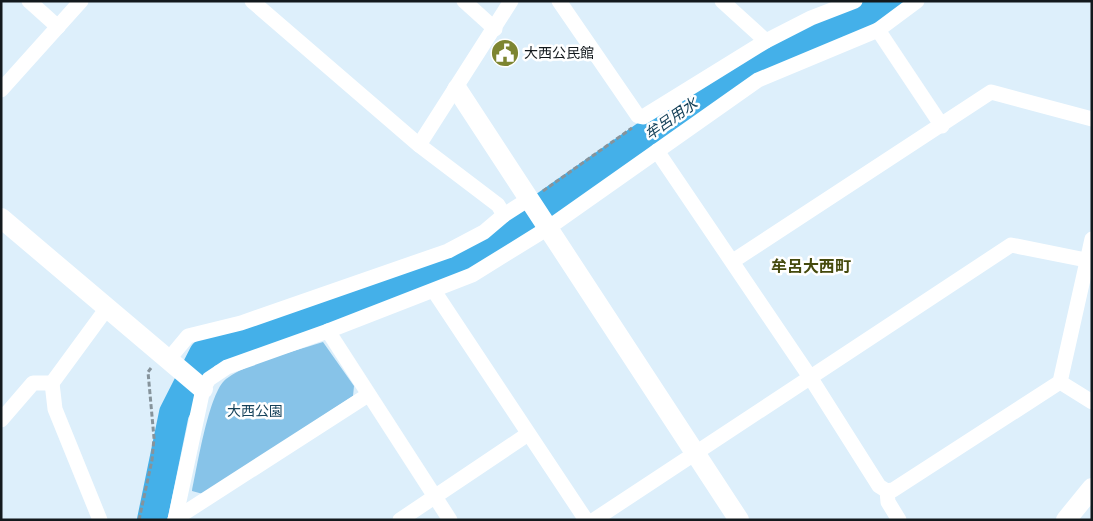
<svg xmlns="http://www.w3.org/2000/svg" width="1093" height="521" font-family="'Fira Sans Condensed','Noto Sans JP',sans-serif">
  <rect width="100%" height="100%" fill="#ddeffb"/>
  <path fill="#87c3e8" d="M323,342L354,386L353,396L203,494L192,491C197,468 209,392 226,379C248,362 296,351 323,342Z"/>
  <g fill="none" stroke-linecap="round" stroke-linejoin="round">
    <path stroke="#44b0e9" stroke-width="30" d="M152,520L174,413L204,354L459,261L511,230L704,95L789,45L886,8L896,1"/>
    <g stroke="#86939b" stroke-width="3" stroke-dasharray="5 2.5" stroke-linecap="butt">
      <path d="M543,191L632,128"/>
      <path d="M139,520L152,460L154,438L148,372L151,368"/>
    </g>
    <g stroke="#fff" stroke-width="15">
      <path d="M29,1L58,27"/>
      <path d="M252,1L419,145L498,205L504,215"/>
      <path d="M464,1L495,29"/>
      <path d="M559,1L638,116L643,117L766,41L811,18L855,1"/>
      <path d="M722,1L766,41"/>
      <path d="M878,30L942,126"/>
      <path d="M1,90L81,1"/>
      <path d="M419,145L511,1"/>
      <path d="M657,151L810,377L879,486L887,491L888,502L899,520"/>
      <path d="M733,261L991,92L1092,119"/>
      <path d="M434,291L586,520"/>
      <path d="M328,331L450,520"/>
      <path d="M168,360L188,336L241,323L448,251L484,232L504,215L529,199"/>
      <path d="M1060,382L1092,402"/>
      <path d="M52,383L55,409L100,520"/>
      <path d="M1,420L33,383H52L107,308"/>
      <path d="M887,491L893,490L1060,382L1092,239"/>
      <path d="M175,519L368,395"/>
      <path d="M175,520L203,389L209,379L227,367L328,331L472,275L548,228L758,80L878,30L917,1"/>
      <path d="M400,520L528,434"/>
      <path d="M594,520L1011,245L1086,260"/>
    </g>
    <g stroke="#fff" stroke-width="20">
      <path d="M457,89L739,520"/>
      <path d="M1,218L203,389"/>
      <path d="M1066,520L1092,488"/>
    </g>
  </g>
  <defs>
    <symbol id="civic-disc" viewBox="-11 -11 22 22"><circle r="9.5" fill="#7d8531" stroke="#fff"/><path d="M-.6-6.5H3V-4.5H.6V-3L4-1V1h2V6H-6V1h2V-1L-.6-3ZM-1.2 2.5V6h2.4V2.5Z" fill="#fff"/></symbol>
  </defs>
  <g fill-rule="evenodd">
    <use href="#civic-disc" x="489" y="37" width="32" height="32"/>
  </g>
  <g text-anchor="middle" stroke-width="5" stroke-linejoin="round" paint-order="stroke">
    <g font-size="14" fill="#13191d" stroke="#fff" text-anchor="start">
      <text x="524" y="58">大西公民館</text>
    </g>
    <g font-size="14" fill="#17435b" stroke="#fff">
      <text x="255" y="416">大西公園</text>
    </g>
    <g font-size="15" font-style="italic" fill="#154159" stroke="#fff">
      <text transform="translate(671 119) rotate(-35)" y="5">牟呂用水</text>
    </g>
    <g font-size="16" font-weight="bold" fill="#454a0d" stroke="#fff">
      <text x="811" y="272">牟呂大西町</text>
    </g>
  </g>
  <rect width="1093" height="521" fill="none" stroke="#13191d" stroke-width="5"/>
</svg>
